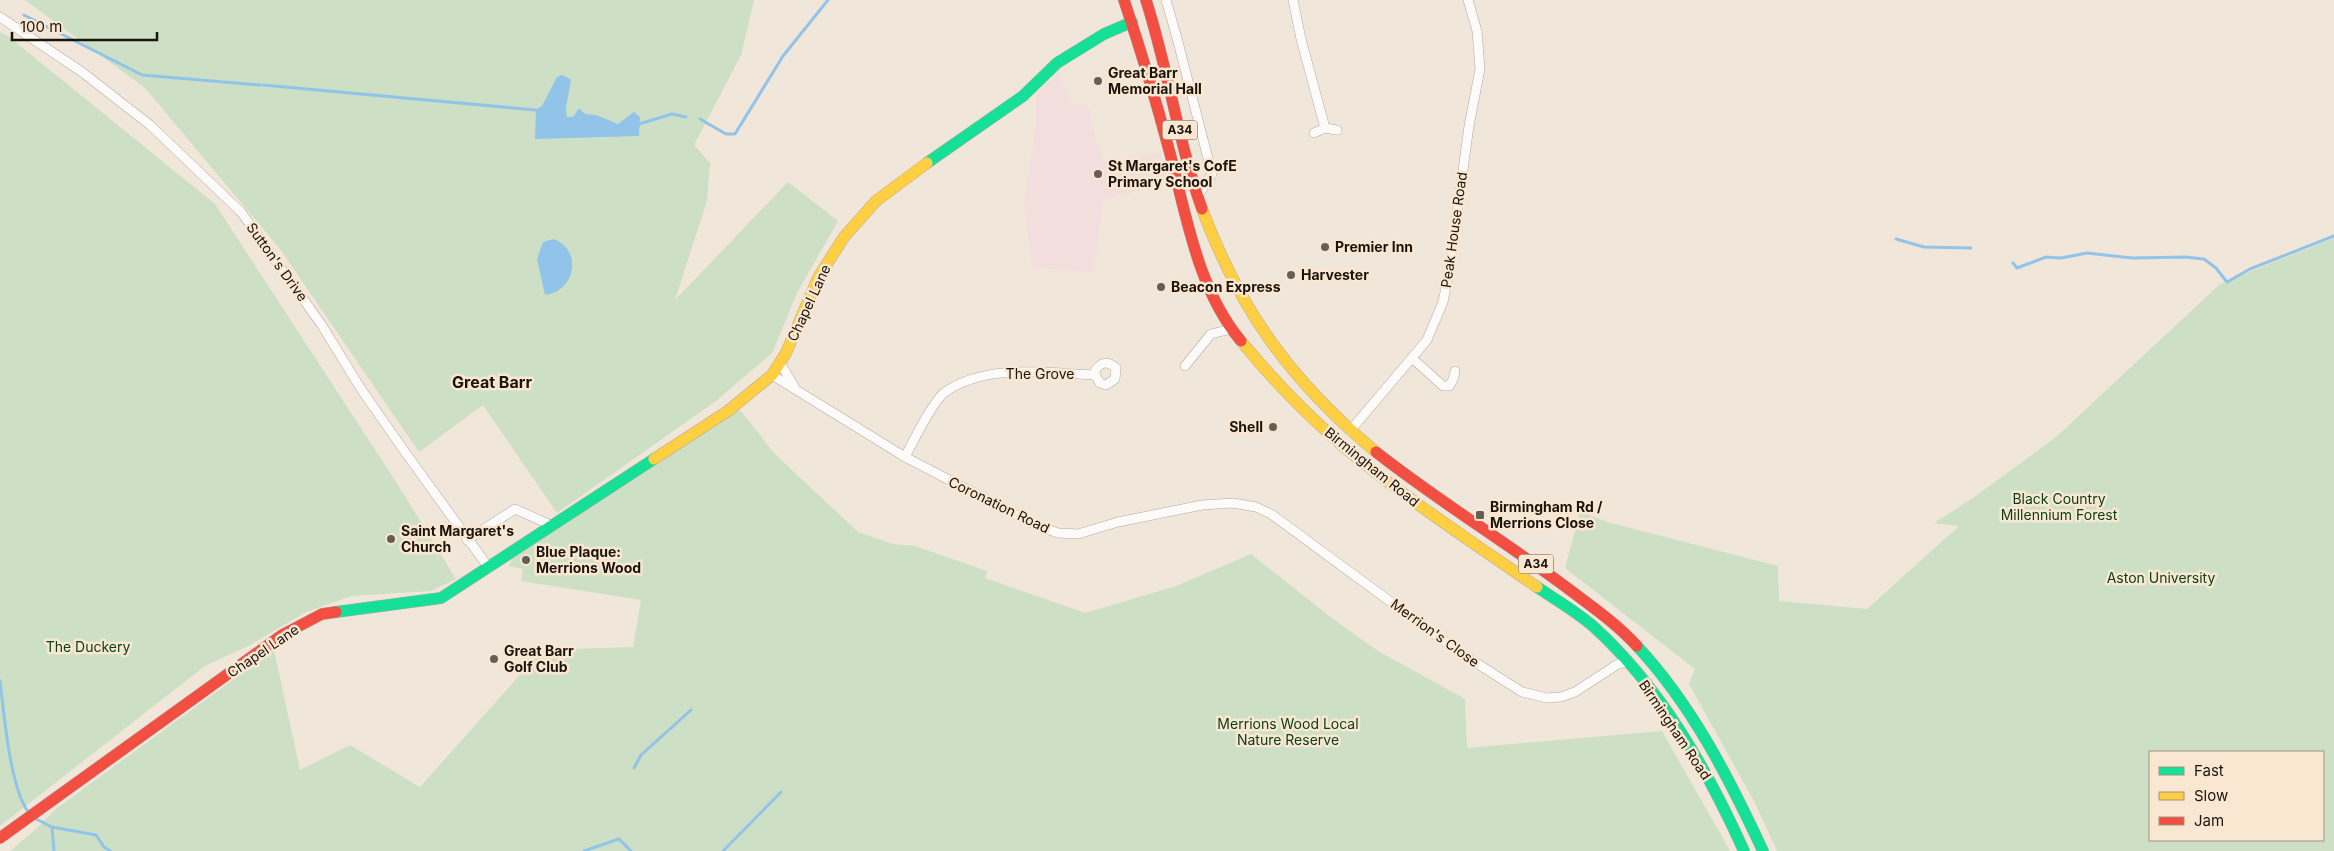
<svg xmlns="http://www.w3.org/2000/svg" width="2334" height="851" font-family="Inter,sans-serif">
  <rect width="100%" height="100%" fill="#f1e6da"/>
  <path fill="#f2dfdd" d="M1058,75L1072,105L1087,104L1103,163L1160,152L1169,183L1103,200L1094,273L1032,267L1024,203L1036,125V92Z"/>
  <g fill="#cde0c6" fill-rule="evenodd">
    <path d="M25,0H754L741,55L694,145L710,163L707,201L675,300L788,182L838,221L797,293L772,353L716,401L557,513L483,405L419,452L280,249L145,88Z"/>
    <path d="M0,32L8,36L215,204L398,485L456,579L431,591L351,596L306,612L250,645L205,666L0,826Z"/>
    <path d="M2334,238V851H1777L1754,801L1689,684L1695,669L1565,568L1580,512L1611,523L1778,566L1779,601L1867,609L1959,526L1934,523L1973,498L2056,437L2220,284ZM2150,752H2323V840H2150Z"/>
    <path d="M741,411L774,453L858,532L893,544L915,546L987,571L985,578L1085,613L1176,586L1251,554L1333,619L1378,651L1465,699L1467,748L1662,731L1730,851H10L36,829L57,808L274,650L300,770L350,745L420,787L542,650L633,647L641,600L521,581L523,569L509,566L512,559L734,412Z"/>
  </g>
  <g fill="#92c4e9">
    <path d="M562,75L570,79L571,81L566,107L567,117H573L579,108L585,114L596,115L618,124L634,112L640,117L639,136L535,139L536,110L542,106L557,77Z"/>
    <path d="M553,239C583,249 576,291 545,295L537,259L543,242Z"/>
  </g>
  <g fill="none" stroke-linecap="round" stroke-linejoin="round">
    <g stroke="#92c4e9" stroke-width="3">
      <path d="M24,15L142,75L260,85"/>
      <path d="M263,85L536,110"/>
      <path d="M700,119L726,134H735L783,56L828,0"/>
      <path d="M639,124L672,114L686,117"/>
      <path d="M1896,239L1924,247L1971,248"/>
      <path d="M2013,263L2017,268L2046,257L2061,258L2087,253L2132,258L2185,257L2204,259L2216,268L2227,282L2250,269L2334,236"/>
      <path d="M0,681C4,712 10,792 30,814"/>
      <path d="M634,768L641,755L691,710"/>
      <path d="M34,818L52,827L54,851"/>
      <path d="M52,827L96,835L104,847L110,851"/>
      <path d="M584,851L619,839L631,851"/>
      <path d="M723,851L781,792"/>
    </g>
    <defs>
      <g id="street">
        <path d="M1166,0L1177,38L1212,174L1198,196"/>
        <path d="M1293,0L1301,39L1325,128"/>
        <path d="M0,17L82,72L150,125L241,212L321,324L361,389L405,452L489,568"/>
        <path d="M1314,133L1325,128L1337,130"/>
        <path d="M1412,358L1443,386H1449L1453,380L1455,371"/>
        <path d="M780,363L794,386"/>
        <path d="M1185,366L1211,334L1231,329"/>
        <path d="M772,375L905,457L1036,525L1058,533L1078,534L1118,522L1202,505L1233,503L1256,507L1271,514L1456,650L1522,692L1547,698L1561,697L1575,692L1618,664L1627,662"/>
        <path d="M1350,431L1427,340L1443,302L1449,272L1469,126L1480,69L1477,31L1468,0"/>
        <path d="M905,457C913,442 932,402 945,392C987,363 1047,373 1095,375L1100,383L1106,385L1115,379L1116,368C1108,361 1101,361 1095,371V375"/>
        <path d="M467,540L515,509L553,526"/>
      </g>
      <g id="fast">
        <path d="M927,163L1023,96L1057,63L1104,34L1132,22"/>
        <path d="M1537,587C1556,600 1577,612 1594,627C1661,688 1707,769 1744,851"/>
        <path d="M336,612L441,598L654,459"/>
        <path d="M1637,646C1692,705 1729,778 1763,851"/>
      </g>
      <g id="slow">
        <path d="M1202,209C1240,311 1292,382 1376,452"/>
        <path d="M1241,341C1272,379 1307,415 1344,447C1405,498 1472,542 1537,587"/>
        <path d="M654,459L728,411L772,375L786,353L818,278L844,237L876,201L927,163"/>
      </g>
      <g id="jam">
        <path d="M1124,0C1140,48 1155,97 1168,146C1186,212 1196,287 1241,341"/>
        <path d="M1146,0C1168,69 1178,141 1202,209"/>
        <path d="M1376,452C1437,500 1504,541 1566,587C1591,606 1616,623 1637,646"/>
        <path d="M0,838L282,635L322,614L336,612"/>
      </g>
    </defs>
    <use href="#street" stroke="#b1aaa0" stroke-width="10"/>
    <use href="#fast" stroke="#b1aaa0" stroke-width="12"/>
    <use href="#slow" stroke="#b1aaa0" stroke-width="12"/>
    <use href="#jam" stroke="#b1aaa0" stroke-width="12"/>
    <use href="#street" stroke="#fdfbf9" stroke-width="9"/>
    <use href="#fast" stroke="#16e098" stroke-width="11"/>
    <use href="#slow" stroke="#ffcf43" stroke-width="11"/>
    <use href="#jam" stroke="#f24e42" stroke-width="11"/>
  </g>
  <g fill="#665e55" stroke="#fae7d1" stroke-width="2">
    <circle cx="1098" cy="81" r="5"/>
    <circle cx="1098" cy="174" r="5"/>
    <circle cx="1325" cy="247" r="5"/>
    <circle cx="1291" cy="275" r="5"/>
    <circle cx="1161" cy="287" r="5"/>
    <circle cx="1273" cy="427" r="5"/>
    <rect x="1475" y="510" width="10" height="10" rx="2.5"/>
    <circle cx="391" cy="539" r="5"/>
    <circle cx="526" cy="560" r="5"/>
    <circle cx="494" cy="659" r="5"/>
  </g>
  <g text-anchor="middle" stroke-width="5" stroke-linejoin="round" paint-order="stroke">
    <g fill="#fae7d1" stroke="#5e5348" stroke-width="1">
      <rect x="1162.5" y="120.5" width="35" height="19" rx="4"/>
      <rect x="1518.5" y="554.5" width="35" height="19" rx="4"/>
    </g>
    <g font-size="12" font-weight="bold" fill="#1b140d">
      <text x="1180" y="134">A34</text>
      <text x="1536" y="568">A34</text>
    </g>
    <g font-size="14" font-weight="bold" fill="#1b140d" stroke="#fae7d1" text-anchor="start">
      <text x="1108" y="78">Great Barr<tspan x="1108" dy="16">Memorial Hall</tspan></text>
      <text x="1108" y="171">St Margaret's CofE<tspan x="1108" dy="16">Primary School</tspan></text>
      <text x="1335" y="252">Premier Inn</text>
      <text x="1301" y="280">Harvester</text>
      <text x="1171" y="292">Beacon Express</text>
      <text x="1263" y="432" text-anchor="end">Shell</text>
      <text x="1490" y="512">Birmingham Rd /<tspan x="1490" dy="16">Merrions Close</tspan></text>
      <text x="401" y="536">Saint Margaret's<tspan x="401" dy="16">Church</tspan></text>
      <text x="536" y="557">Blue Plaque:<tspan x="536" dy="16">Merrions Wood</tspan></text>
      <text x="504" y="656">Great Barr<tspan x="504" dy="16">Golf Club</tspan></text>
    </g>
    <g font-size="14" fill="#1b140d" stroke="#fae7d1">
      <text transform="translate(1454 230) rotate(-82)" y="5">Peak House Road</text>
      <text transform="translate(277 262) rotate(54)" y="5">Sutton's Drive</text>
      <text transform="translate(809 303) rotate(-65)" y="5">Chapel Lane</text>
      <text x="1040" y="379">The Grove</text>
      <text transform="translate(1372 467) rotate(39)" y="5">Birmingham Road</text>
      <text transform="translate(999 505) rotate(26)" y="5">Coronation Road</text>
      <text transform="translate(1435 633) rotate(36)" y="5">Merrion's Close</text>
      <text transform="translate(263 651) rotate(-34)" y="5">Chapel Lane</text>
      <text transform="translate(1675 730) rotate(56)" y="5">Birmingham Road</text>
    </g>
    <g font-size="14" fill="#094019" stroke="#fae7d1">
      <text x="2059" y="504">Black Country<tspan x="2059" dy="16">Millennium Forest</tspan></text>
      <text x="2161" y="583">Aston University</text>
      <text x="88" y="652">The Duckery</text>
      <text x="1288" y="729">Merrions Wood Local<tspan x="1288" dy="16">Nature Reserve</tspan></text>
    </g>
    <g font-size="16" font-weight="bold" fill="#1b140d" stroke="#fae7d1">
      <text x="492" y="388">Great Barr</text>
    </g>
  </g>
  <rect x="2149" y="751" width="175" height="90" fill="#fae7d1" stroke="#a19383"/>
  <rect x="2159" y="767" width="25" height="8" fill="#16e098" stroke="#a19383"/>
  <text x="2194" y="776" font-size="15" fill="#1b140d">Fast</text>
  <rect x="2159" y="792" width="25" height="8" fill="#ffcf43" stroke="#a19383"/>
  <text x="2194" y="801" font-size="15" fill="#1b140d">Slow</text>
  <rect x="2159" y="817" width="25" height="8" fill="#f24e42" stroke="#a19383"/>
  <text x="2194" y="826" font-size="15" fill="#1b140d">Jam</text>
  <path d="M12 32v8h145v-8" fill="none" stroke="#1b140d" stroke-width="2.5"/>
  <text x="20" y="32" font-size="15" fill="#1b140d" stroke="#fae7d1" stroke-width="4" paint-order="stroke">100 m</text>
</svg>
